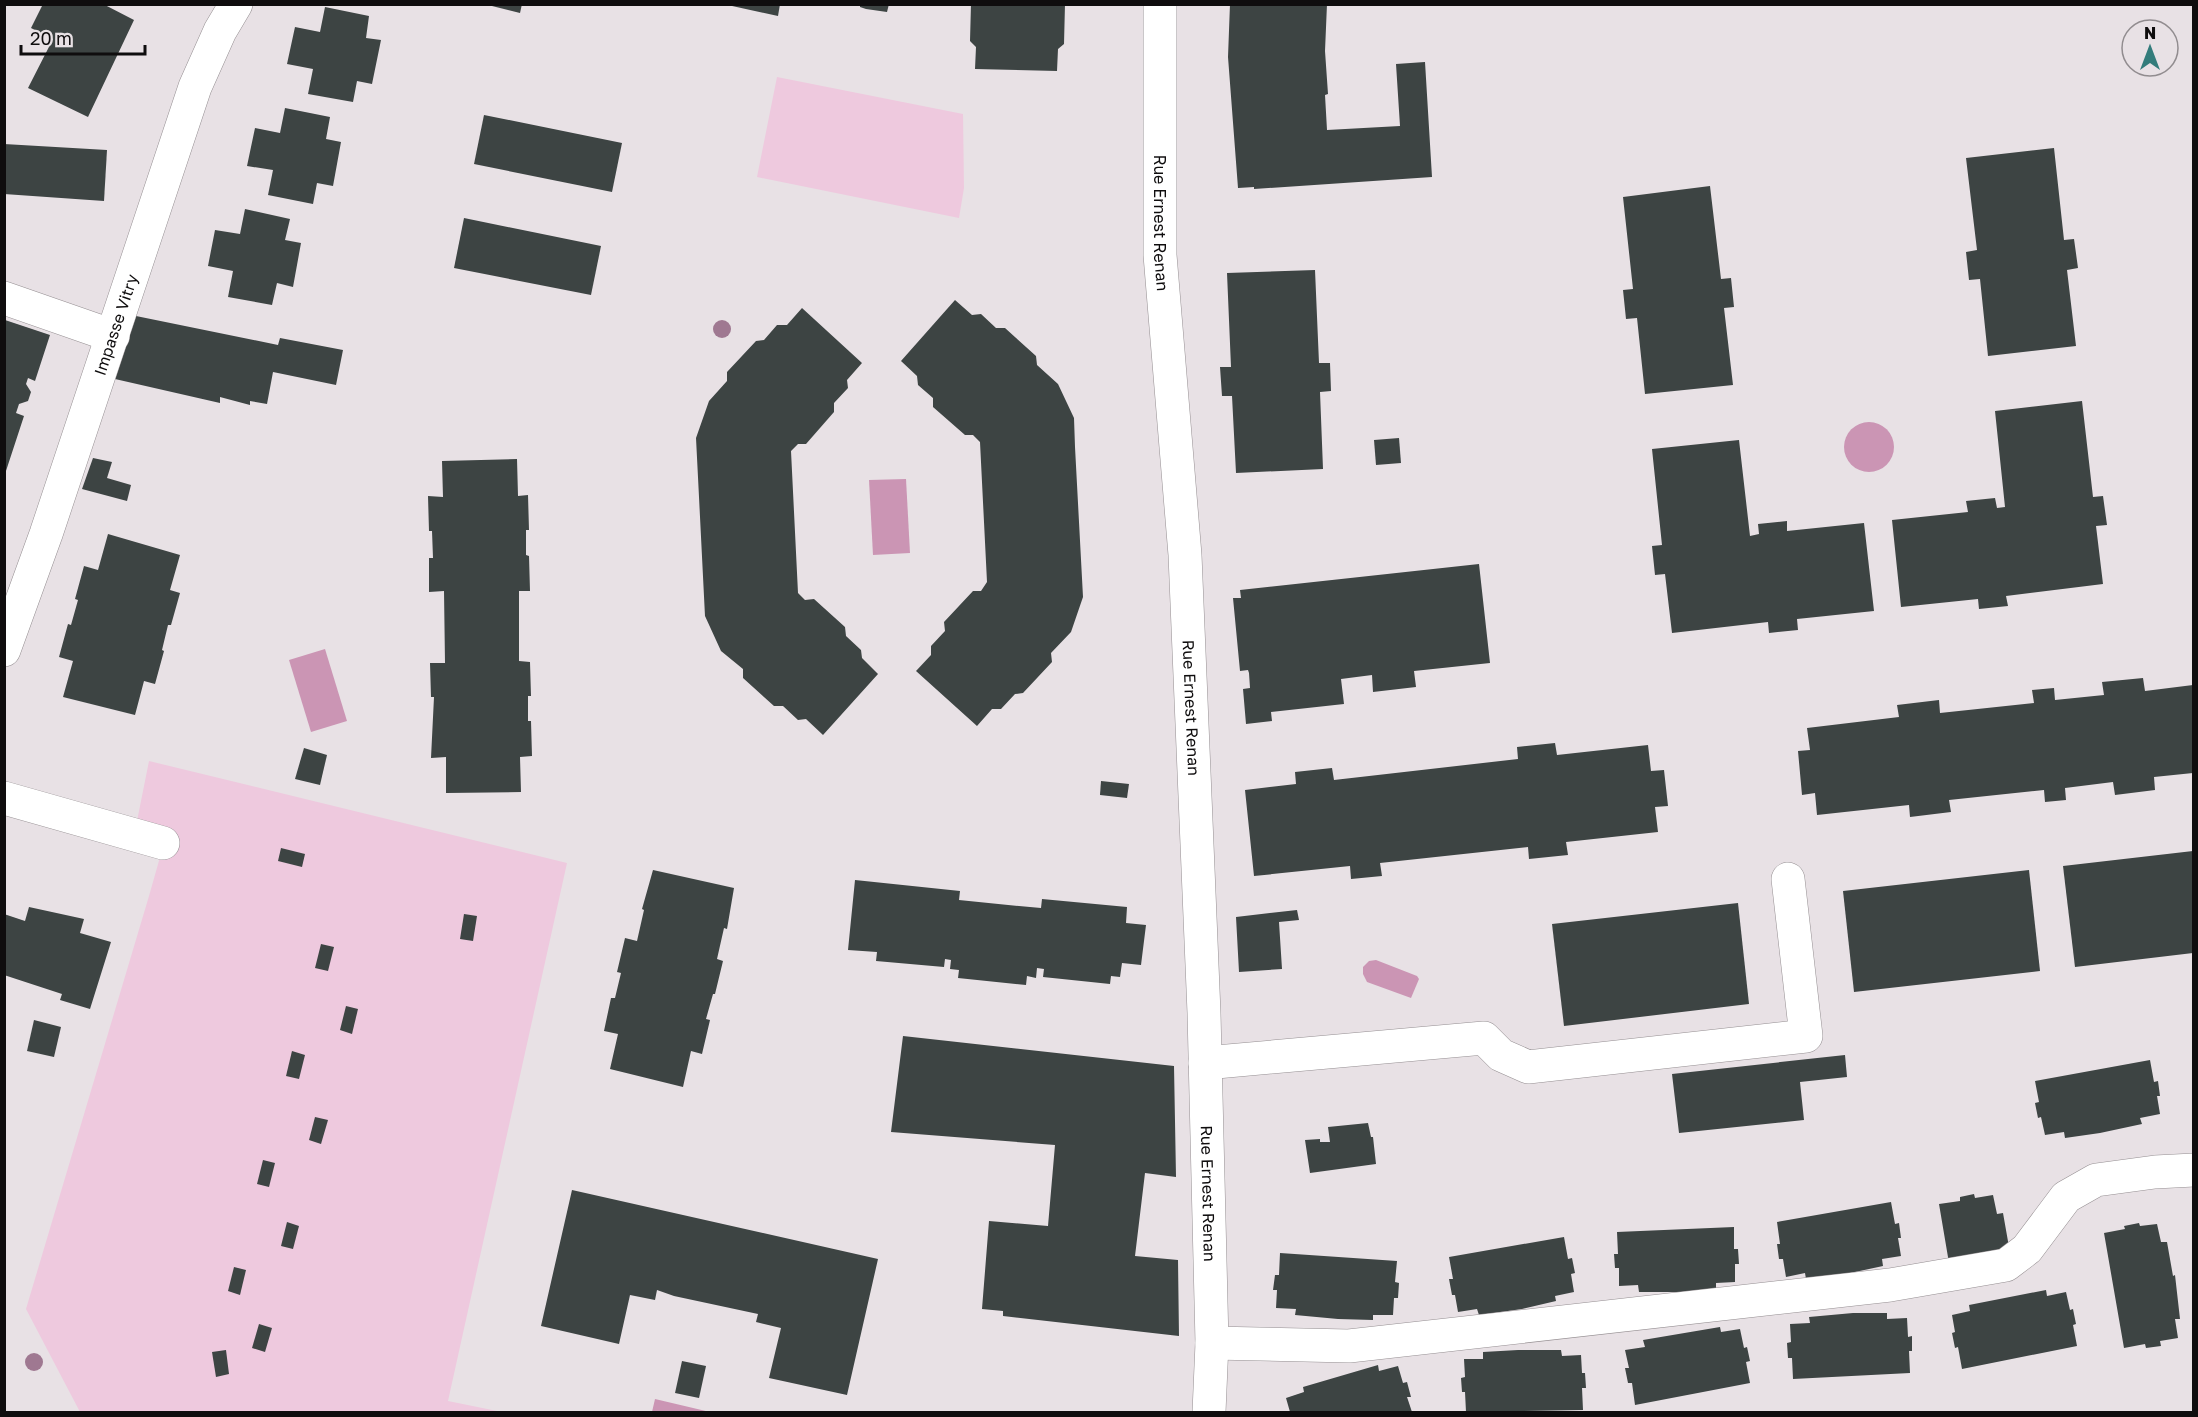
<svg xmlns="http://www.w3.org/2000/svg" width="2198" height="1417" font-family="'Golos Text',sans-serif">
  <rect width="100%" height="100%" fill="#e8e1e5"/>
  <g fill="#eec9de">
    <path d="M777,77L963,114L964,188L959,218L757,177Z"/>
    <path d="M149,761L567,863L448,1401L502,1412H80L26,1309L149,896L166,836L136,826Z"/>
  </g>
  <g fill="#cb95b4">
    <circle cx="1869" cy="447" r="25"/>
    <path d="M906,479L910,553L873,555L869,480Z"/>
    <path d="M325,649L347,721L311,732L289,660Z"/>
    <path d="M1376,960L1417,976L1419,979L1411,998L1367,982L1363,974V967L1369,961Z"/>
    <path d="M655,1399L710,1412H652Z"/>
  </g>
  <g fill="#3d4443">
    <path d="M43,4H103L134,20L88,117L28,88L53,39L31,28Z"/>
    <path d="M484,4H522L520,13Z"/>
    <path d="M723,4H780L778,16Z"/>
    <path d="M860,4H889L887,12L866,9L860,7Z"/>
    <path d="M971,4H1065L1064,44L1058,49L1057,71L975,69L976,47L970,41Z"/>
    <path d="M1230,4H1327L1325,51L1328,94L1325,95L1327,130L1400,126L1396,64L1425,62L1432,177L1254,189V187L1238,188L1228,57Z"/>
    <path d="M325,7L369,16L366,38L381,40L372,84L357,81L353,102L308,94L313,69L287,64L295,27L320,32Z"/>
    <path d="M285,108L330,117L326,139L341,142L333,186L317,183L313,204L268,195L273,170L247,166L255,128L280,133Z"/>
    <path d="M484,115L622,143L612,192L474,164Z"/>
    <path d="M4,144L107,150L104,201L4,194Z"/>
    <path d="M2054,148L2064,240L2074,239L2078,268L2067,270L2076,346L1988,356L1980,279L1969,280L1966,252L1977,250L1966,158Z"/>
    <path d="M1710,186L1721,279L1731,278L1734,307L1724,308L1733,385L1645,394L1637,318L1626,319L1623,290L1633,289L1623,197Z"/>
    <path d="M245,209L290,219L285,240L301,243L293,287L277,283L272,305L228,297L233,271L208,266L215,230L240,234Z"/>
    <path d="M464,218L601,246L591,295L454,268Z"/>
    <path d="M1315,270L1319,363H1330L1331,391L1320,392L1323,469L1236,473L1232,396H1222L1220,367H1231L1227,273Z"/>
    <path d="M955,300L972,315L981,314L996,328H1005L1036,356L1037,365L1058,384L1074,418L1075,447L1083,597L1071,632L1051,653L1052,662L1023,693L1015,694L1001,709H992L977,726L916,671L931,655V646L945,631L944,622L973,591H981L987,582L980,442L973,435H965L933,407V398L918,385L917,376L901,361Z"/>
    <path d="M802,308L862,363L847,380L848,388L834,403V412L806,444H798L791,451L798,593L805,600L814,599L845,627L846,636L861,650L862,658L878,674L823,735L806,719L798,720L783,706H774L743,678V669L721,651L705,616L699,497L696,438L709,401L727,381V372L756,341L764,340L777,325H787Z"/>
    <path d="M136,316L278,345L280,338L343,350L336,385L273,372L267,404L250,401V405L220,397V403L115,379Z"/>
    <path d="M5,320L50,335L35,381L28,378L26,384L31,392L28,401L19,404L16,413L24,416L5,474Z"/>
    <path d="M2082,401L2093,497L2103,496L2107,525L2096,526L2103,584L2006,596L2008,606L1979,609L1978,599L1901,607L1892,520L1968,512L1966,501L1995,498L1997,508L2005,507L1995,411Z"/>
    <path d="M1399,438L1401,463L1376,465L1374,440Z"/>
    <path d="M1739,440L1750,536L1759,534L1758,524L1787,521V531L1864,523L1874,611L1797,619L1798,630L1769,633L1768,622L1672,633L1665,574L1655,575L1652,546L1662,545L1652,449Z"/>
    <path d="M93,458L112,462L107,478L131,485L127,501L82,489Z"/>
    <path d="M517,459L518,496L528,495L529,530H526V555L529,556L530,591H519V661L530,662L531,696H528V721H531L532,756L520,757L521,792L446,793V757L431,758L434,697H431L430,663H445L444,591L429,592V558H433L432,531H429L428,496L443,497L442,461Z"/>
    <path d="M108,534L180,555L170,590L180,593L171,625H168L162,650L164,651L155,684L144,681L135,715L63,697L73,661L59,657L68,624L71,625L78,600L75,599L84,566L98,570Z"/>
    <path d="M1479,564L1490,663L1414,671L1416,687L1373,692L1372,675L1341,679L1344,704L1271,712L1272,721L1246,724L1243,689L1250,688L1249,673L1248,670L1240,671L1233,598H1241L1240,590Z"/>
    <path d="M2143,678L2145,691L2193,685V773L2154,777L2155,790L2115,795L2113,782L2065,788L2066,800L2045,802L2044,790L1949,800L1951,812L1910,817L1909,805L1817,815L1815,793L1802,795L1798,751L1810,750L1807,728L1899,717L1897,705L1939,700L1940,713L2034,703L2032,690L2054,688L2055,700L2104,695L2102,682Z"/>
    <path d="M1555,743L1557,755L1648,745L1651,771L1664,770L1668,806L1655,807L1658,832L1566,842L1568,855L1529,859L1528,847L1380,863L1382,876L1351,879L1350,866L1254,876L1245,790L1296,784L1295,772L1332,768L1334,780L1518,759L1517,747Z"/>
    <path d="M304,748L327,755L320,785L295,779Z"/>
    <path d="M1101,781L1129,784L1127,798L1100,795Z"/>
    <path d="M281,848L305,854L302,867L278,861Z"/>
    <path d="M2193,851V953L2075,967L2063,866Z"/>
    <path d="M653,870L734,888L727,929L724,928L717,959L723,961L715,994H713L706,1019L710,1020L702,1054L691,1051L683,1087L610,1069L618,1034L604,1031L611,998H615L621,973L617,972L625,938L637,941L644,910L642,909Z"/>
    <path d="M2029,870L2040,971L1854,992L1843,891Z"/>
    <path d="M855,880L960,891L959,900L1019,906L1041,908L1042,899L1127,907L1126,923L1146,925L1141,965L1122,963L1120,977L1111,976L1110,984L1043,977L1044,969L1037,968L1036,978L1027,976L1026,985L958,978L959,970L950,969L951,960L945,959L944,967L876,961L877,952L848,950Z"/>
    <path d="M1738,903L1749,1004L1564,1026L1552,924Z"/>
    <path d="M29,907L84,919L80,933L111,942L90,1009L60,1000L62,994L4,975V914L25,921Z"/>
    <path d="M1297,910L1299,920L1279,922L1282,969L1239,972L1236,917Z"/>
    <path d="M464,914L477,916L473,941L460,939Z"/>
    <path d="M321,944L334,947L328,971L315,968Z"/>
    <path d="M346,1006L358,1009L352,1034L340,1030Z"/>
    <path d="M34,1020L61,1027L54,1057L27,1051Z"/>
    <path d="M903,1036L1174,1066L1176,1177L1145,1173L1135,1256L1178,1260L1179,1336L1003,1316V1311L982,1309L989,1221L1048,1226L1055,1145L891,1132Z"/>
    <path d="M292,1051L305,1055L299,1079L286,1076Z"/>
    <path d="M1845,1055L1847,1077L1800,1082L1804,1120L1679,1133L1672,1074Z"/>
    <path d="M2150,1060L2154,1082L2158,1081L2160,1096H2157L2160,1114L2140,1118L2142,1124L2100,1133L2065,1138L2064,1132L2045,1135L2041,1117L2038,1118L2035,1103L2039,1102L2035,1081Z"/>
    <path d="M315,1117L328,1120L321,1144L309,1140Z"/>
    <path d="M1368,1123L1371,1137H1373L1376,1164L1310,1173L1305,1140L1320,1139V1142H1330L1328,1127Z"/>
    <path d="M263,1160L275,1163L269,1187L257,1184Z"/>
    <path d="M572,1190L878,1259L847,1395L769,1378L781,1328L756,1322L758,1314L674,1296L657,1290L655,1300L630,1295L619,1344L541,1326Z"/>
    <path d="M1974,1194L1975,1198L1993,1195L1997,1214L2003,1213L2009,1247L1949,1263L1939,1204L1960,1201V1197Z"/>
    <path d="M1891,1202L1895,1224L1899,1223L1901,1238H1898L1901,1256L1882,1259L1883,1266L1841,1275L1806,1279L1805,1273L1786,1277L1783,1259H1779L1777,1244H1780L1777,1222Z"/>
    <path d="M287,1222L299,1226L293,1249L281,1246Z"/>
    <path d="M2139,1223L2140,1226L2157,1224L2161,1242H2167L2173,1276L2175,1275L2180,1319H2175L2178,1338L2160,1341L2161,1346L2146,1348L2145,1344L2124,1348L2104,1233L2125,1229L2124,1226Z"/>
    <path d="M1734,1227V1249H1738L1739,1264H1735V1282L1716,1283V1289L1682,1292H1639L1638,1285L1619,1286V1268H1615L1614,1254H1618L1617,1232Z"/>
    <path d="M1564,1237L1568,1259L1572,1258L1575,1273L1571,1274L1574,1292L1555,1296L1556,1301L1522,1309L1479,1315L1477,1309L1458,1312L1455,1295H1452L1449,1279H1453L1449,1257Z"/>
    <path d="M1280,1253L1397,1261L1395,1282L1399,1283L1398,1298H1394L1393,1315H1373V1320L1338,1319L1295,1315L1296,1309L1276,1308L1277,1290H1273L1275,1275H1279Z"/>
    <path d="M234,1267L246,1270L240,1295L228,1291Z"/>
    <path d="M2046,1290L2047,1296L2066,1292L2070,1310L2073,1309L2076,1324L2073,1325L2077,1346L1962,1369L1958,1347L1955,1348L1952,1333L1955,1332L1952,1315L1970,1311L1969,1305Z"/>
    <path d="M1853,1313H1887V1319L1907,1318L1908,1337L1912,1336V1351H1909L1910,1373L1793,1379L1792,1358H1788L1787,1343L1791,1342L1790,1324L1810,1323L1809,1317Z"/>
    <path d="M259,1324L272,1328L265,1352L252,1348Z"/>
    <path d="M1720,1327L1721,1332L1740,1329L1744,1348L1747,1347L1750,1361L1746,1362L1750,1383L1635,1405L1632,1383H1628L1625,1368H1629L1625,1350L1645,1347L1643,1340Z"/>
    <path d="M226,1350L229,1374L216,1377L212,1352Z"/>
    <path d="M1518,1350H1561L1562,1356L1581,1355L1582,1373H1585L1586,1388H1582L1583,1410L1466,1412L1465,1392H1462L1461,1378L1465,1377L1464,1359H1483V1352Z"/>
    <path d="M682,1361L706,1366L699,1398L675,1393Z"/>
    <path d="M1378,1365L1379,1371L1398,1366L1403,1383L1407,1382L1411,1397H1407L1412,1412H1290L1286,1398L1304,1392L1303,1387Z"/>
  </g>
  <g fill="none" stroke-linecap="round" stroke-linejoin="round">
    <defs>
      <g id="minor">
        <path id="s1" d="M1160,4V255L1185,555L1204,1013L1212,1343L1209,1412"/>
        <path d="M4,298L113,336"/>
        <path id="s2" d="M4,650L46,534L195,87L220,31L236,4"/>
        <path d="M4,798L163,843"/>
        <path d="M1205,1063L1484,1038L1501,1055L1528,1067L1806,1036L1788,879"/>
        <path d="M1212,1343L1349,1346L1890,1285L2006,1265L2027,1249L2066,1197L2096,1180L2155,1172L2194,1170"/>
      </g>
    </defs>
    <use href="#minor" stroke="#958f92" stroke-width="34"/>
    <use href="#minor" stroke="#fff" stroke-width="33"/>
  </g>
  <g fill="#9f7891">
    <circle cx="722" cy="329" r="9"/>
    <circle cx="34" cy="1362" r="9"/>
  </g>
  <g text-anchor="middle" stroke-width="6" stroke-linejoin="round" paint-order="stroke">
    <g font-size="16" fill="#0f0d0e" stroke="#e8e1e5">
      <text dy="6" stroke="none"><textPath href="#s1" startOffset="219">Rue Ernest Renan</textPath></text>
      <text dy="6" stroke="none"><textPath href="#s2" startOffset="344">Impasse Vitry</textPath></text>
      <text dy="6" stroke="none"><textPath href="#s1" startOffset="705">Rue Ernest Renan</textPath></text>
      <text dy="6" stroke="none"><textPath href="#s1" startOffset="1191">Rue Ernest Renan</textPath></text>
    </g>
  </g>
  <rect width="2198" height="1417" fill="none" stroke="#0f0d0e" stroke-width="12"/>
  <g transform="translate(2150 48)"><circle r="28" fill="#e8e1e5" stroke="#918c8f" stroke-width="1.5"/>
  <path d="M0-4.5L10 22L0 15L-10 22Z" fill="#337c7b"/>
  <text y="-9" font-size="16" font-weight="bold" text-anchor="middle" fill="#0f0d0e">N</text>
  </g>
  <path d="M21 45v9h124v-9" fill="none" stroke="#0f0d0e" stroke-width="3"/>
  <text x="30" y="45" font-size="18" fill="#0f0d0e" stroke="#e8e1e5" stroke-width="4.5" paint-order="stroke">20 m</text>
</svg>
